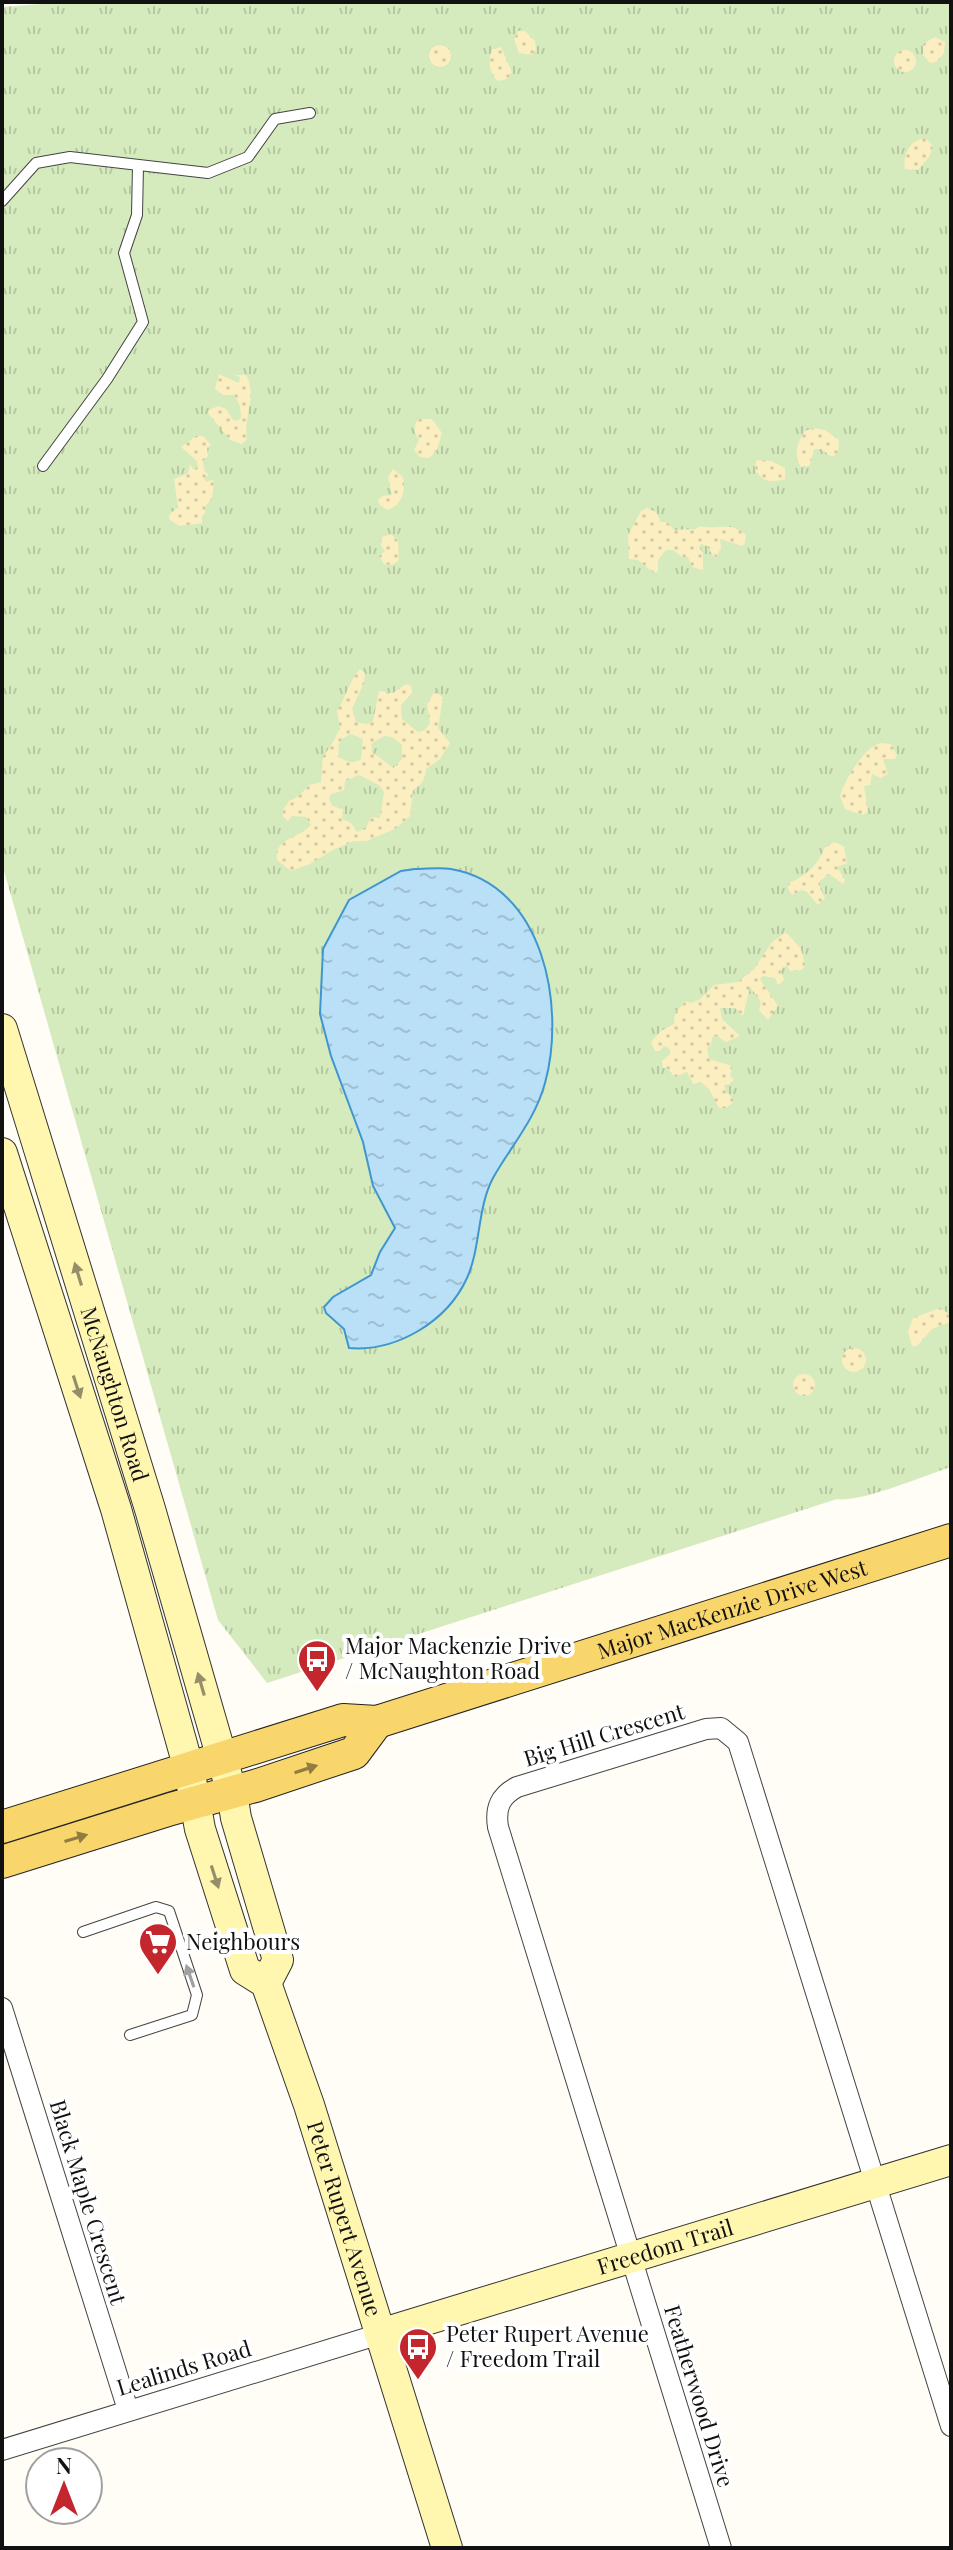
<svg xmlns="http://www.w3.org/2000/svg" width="953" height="2550" font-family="'Playfair Display',serif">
  <defs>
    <pattern id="grass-tufts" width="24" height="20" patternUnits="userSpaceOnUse" patternTransform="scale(2)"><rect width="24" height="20" fill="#d5ebbd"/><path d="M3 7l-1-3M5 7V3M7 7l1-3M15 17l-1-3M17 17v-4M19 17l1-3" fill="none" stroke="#b6c8a1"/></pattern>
    <pattern id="sand-dots" width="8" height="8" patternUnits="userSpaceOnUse" patternTransform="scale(2)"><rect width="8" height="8" fill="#fbeec1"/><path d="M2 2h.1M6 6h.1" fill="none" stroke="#d6cba5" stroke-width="1.8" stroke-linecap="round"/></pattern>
    <pattern id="water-ripples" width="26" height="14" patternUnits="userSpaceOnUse" patternTransform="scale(2)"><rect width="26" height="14" fill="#b9e0f7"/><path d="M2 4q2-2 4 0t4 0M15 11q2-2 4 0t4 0" fill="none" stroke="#9ebfd3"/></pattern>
  </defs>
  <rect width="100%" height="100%" fill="#fffdf5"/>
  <path fill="url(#grass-tufts)" d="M67,2H951V1467C926,1475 860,1503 837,1499L267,1683L218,1620L2,864V7Z"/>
  <g fill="url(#sand-dots)" fill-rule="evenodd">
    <path d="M518,31H525L535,41L536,49L533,55L519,53L514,39Z"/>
    <path d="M935,37L945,42L944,53L938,61L930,63L923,55V44Z"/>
    <circle cx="440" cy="56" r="11"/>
    <path d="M501,47L512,72L507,79L498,81C489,75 487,57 493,49Z"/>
    <circle cx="905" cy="61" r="11"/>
    <path d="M926,138L933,146L929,157L918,170L905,169C902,154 911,139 926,138Z"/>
    <path d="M219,374L239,383L240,377L235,375H246C258,395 243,417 247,439L242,444L230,440L208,413L209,410L218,406L226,409L233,420L237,421L241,418L240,406L234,395H223L215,389Z"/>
    <path d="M419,419H432L442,433L437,450L429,458L420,457L414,450L419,440L415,433V424Z"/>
    <path d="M814,428L825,430L839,440L838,453L832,457L821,449H814L810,465L802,468C793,457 797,442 805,431Z"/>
    <path d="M196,436H203L211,445L207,447L208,456L203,461L204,470L209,475L204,478L206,482L212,480L214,482L212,499L206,505L205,513L202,516V523L179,526L169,519L170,514L178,507L174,479L188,473L190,464L193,469L198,467L197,461L181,447Z"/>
    <path d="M757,460L771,461L785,468V479C771,483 761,482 754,468Z"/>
    <path d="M393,469L403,477C406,491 402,506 387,510L380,505L378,500L382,496L392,495L388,477Z"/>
    <path d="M647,508L656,512L661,522H667L674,530L696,529L700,526C717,531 731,520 746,535L745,543L742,546L720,539L721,548L715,559L707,546L701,544L699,547L703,553V570L692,567L688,557H682L673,550H666L658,560V571L654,573L638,560L629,559L628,535L641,511Z"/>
    <path d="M391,534L398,541L399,560L392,565L384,564L379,556L385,551L381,546L382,537Z"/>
    <path d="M360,669L365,673L364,683L352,709L356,722L367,724L373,721L379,691L393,693L406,684L411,686L412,693L401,705L402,719L418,732L425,730L430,723L427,705L435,690L443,698L438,728L450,743L440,759L426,769C425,779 422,785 413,790L410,816L395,829L366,841H354L333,850L310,864L291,871L277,860C274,837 299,839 311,825L306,817L292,816L288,821L283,816V810L289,801L299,796L309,785L321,782L323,756C331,747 335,738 340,728L337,711C346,697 349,681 360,669ZM351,734L363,739L361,759C354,764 346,762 339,757C337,744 339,739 351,734ZM384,736L392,737L402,745V759L393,768L372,752L371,744ZM359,775L379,785L384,792L380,818L371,817L366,828L357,832L351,823L342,819L343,809L332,806L329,798L332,794L344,790L345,781Z"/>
    <path d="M880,743L891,744L897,755L895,759H883L888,774L881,778L872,774L870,785L864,786L868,811L863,815L845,809L840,796C846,778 862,750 880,743Z"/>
    <path d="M834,842L844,846L847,863L837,867L845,880L843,884L829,874L820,881V888L825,898L818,905L807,892L802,890L792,895L788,888L789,883C807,875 818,865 825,847Z"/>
    <path d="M786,932L801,949L805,965L802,970L790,971L787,966L783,967L781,971L784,980L778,985L775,978L763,976L760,979L778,1006L768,1020L759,1010L761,1002L750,987L743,1016L735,1008H720L722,1019L740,1036L726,1042L717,1036L712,1037L711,1045L707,1048L709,1059L732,1066L730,1076L734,1080L730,1084L724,1085L727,1093L735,1101L726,1108H719L709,1089L701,1082L693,1084L687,1072L675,1077L667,1068H663L662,1061L670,1054L669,1048L664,1046L660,1051H655L651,1042L661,1031L674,1024L675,1013L686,1001L691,1003L699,1000L714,985L738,982L754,969L772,942Z"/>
    <path d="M940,1308L949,1314L950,1322L932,1329L916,1347L912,1346L908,1331L913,1318Z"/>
    <circle cx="854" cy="1360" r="12"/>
    <circle cx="804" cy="1385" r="11"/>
  </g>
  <path fill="url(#water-ripples)" stroke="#3f96cf" stroke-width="2" d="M415,869C427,869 440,867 451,869C544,885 566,1007 545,1083C535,1120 511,1146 493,1178C477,1208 481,1247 467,1278C447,1322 396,1352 349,1348L344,1329L326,1313L324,1307L333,1297L371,1275L380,1252L395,1228L373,1186L363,1142L331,1056L320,1014L323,949L349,900L401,871Z"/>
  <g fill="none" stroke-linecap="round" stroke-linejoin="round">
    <defs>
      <g id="lane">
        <path d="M2,201L36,163L70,157L208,173L248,157L275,119L310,113"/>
        <path d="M43,466L107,379L143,322L124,253L137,215L138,166"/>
        <path d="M83,1932L156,1907L169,1911L197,1995L192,2015L130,2035"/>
      </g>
      <g id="street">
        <path d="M2,2008L128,2410"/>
        <path d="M2,2450L380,2334"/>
        <path d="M721,2548L498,1827C495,1808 500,1796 517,1787L706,1729L721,1728L738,1742L951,2426"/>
      </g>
      <g id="secondary">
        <path id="s1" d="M2,1029L150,1509L232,1793L236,1818L278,1960L266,1983"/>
        <path id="s2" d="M2,1153L116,1509L189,1769L200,1829L245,1970L266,1983L309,2105L447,2548"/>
        <path id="s3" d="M380,2334L951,2160"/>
      </g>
      <g id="primary">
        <path id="s4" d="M2,1827L343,1720L377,1722L951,1540"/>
        <path d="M2,1862L171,1809L255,1786L354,1753L377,1722"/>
      </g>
    </defs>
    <use href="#lane" stroke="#444" stroke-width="12"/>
    <use href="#street" stroke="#444" stroke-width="22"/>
    <use href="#secondary" stroke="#333" stroke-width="32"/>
    <use href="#primary" stroke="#222" stroke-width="34"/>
    <use href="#lane" stroke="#fff" stroke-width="10"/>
    <use href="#street" stroke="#fff" stroke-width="20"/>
    <use href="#secondary" stroke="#fff6b0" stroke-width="30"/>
    <use href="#primary" stroke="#f9d66b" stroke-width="32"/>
  </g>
  <defs><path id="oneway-solid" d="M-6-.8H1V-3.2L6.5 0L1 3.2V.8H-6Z" transform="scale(2)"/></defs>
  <g fill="#948f68">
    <use href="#oneway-solid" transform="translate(78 1274) rotate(-107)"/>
    <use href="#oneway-solid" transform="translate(77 1387) rotate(72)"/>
    <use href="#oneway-solid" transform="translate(201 1684) rotate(-106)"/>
    <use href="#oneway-solid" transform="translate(215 1877) rotate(72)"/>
  </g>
  <g fill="#917d42">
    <use href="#oneway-solid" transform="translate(306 1769) rotate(-18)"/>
    <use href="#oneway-solid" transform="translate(76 1838) rotate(-17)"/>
  </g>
  <use fill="#a0a0a0" href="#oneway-solid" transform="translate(190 1976) rotate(-109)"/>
  <defs>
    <symbol id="bus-pin" viewBox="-11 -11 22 30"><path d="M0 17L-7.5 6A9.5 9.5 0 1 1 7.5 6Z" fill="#c4262e" stroke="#fff"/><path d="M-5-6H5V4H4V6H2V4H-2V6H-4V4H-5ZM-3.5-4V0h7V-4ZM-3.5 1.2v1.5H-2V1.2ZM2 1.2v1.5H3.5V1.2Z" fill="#fff"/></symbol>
    <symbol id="supermarket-pin" viewBox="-11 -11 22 30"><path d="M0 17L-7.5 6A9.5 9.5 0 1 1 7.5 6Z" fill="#c4262e" stroke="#fff"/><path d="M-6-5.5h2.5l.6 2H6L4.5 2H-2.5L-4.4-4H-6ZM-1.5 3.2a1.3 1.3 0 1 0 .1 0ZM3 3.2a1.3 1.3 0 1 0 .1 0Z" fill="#fff"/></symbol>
  </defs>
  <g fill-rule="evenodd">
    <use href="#bus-pin" x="295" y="1637" width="44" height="60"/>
    <use href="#supermarket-pin" x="136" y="1920" width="44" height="60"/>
    <use href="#bus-pin" x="396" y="2325" width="44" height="60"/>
  </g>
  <g text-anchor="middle" stroke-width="8" stroke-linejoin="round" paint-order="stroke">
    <g font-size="22" fill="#111" stroke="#fff">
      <text dy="8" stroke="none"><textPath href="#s1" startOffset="382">McNaughton Road</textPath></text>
      <text dy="8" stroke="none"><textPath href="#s4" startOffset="764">Major MacKenzie Drive West</textPath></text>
      <text transform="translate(604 1735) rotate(-17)" y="8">Big Hill Crescent</text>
      <text transform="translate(88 2202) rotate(73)" y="8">Black Maple Crescent</text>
      <text dy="8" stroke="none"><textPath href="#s2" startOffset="1126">Peter Rupert Avenue</textPath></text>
      <text dy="8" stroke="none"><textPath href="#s3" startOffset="298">Freedom Trail</textPath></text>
      <text transform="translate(184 2368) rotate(-17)" y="8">Lealinds Road</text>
      <text transform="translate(699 2396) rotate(73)" y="8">Featherwood Drive</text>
    </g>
    <g font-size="22" fill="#111" stroke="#fff" text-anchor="start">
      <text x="345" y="1654">Major Mackenzie Drive<tspan x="345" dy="25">/ McNaughton Road</tspan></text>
      <text x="186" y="1950">Neighbours</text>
      <text x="446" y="2342">Peter Rupert Avenue<tspan x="446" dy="25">/ Freedom Trail</tspan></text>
    </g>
  </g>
  <rect width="953" height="2550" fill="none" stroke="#111111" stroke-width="8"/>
  <g transform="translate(64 2486)"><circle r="38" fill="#ffffff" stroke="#a0a0a0" stroke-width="2"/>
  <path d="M0-6L14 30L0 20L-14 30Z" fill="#c4262e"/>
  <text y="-12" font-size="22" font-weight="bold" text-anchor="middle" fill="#111111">N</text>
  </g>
</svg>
